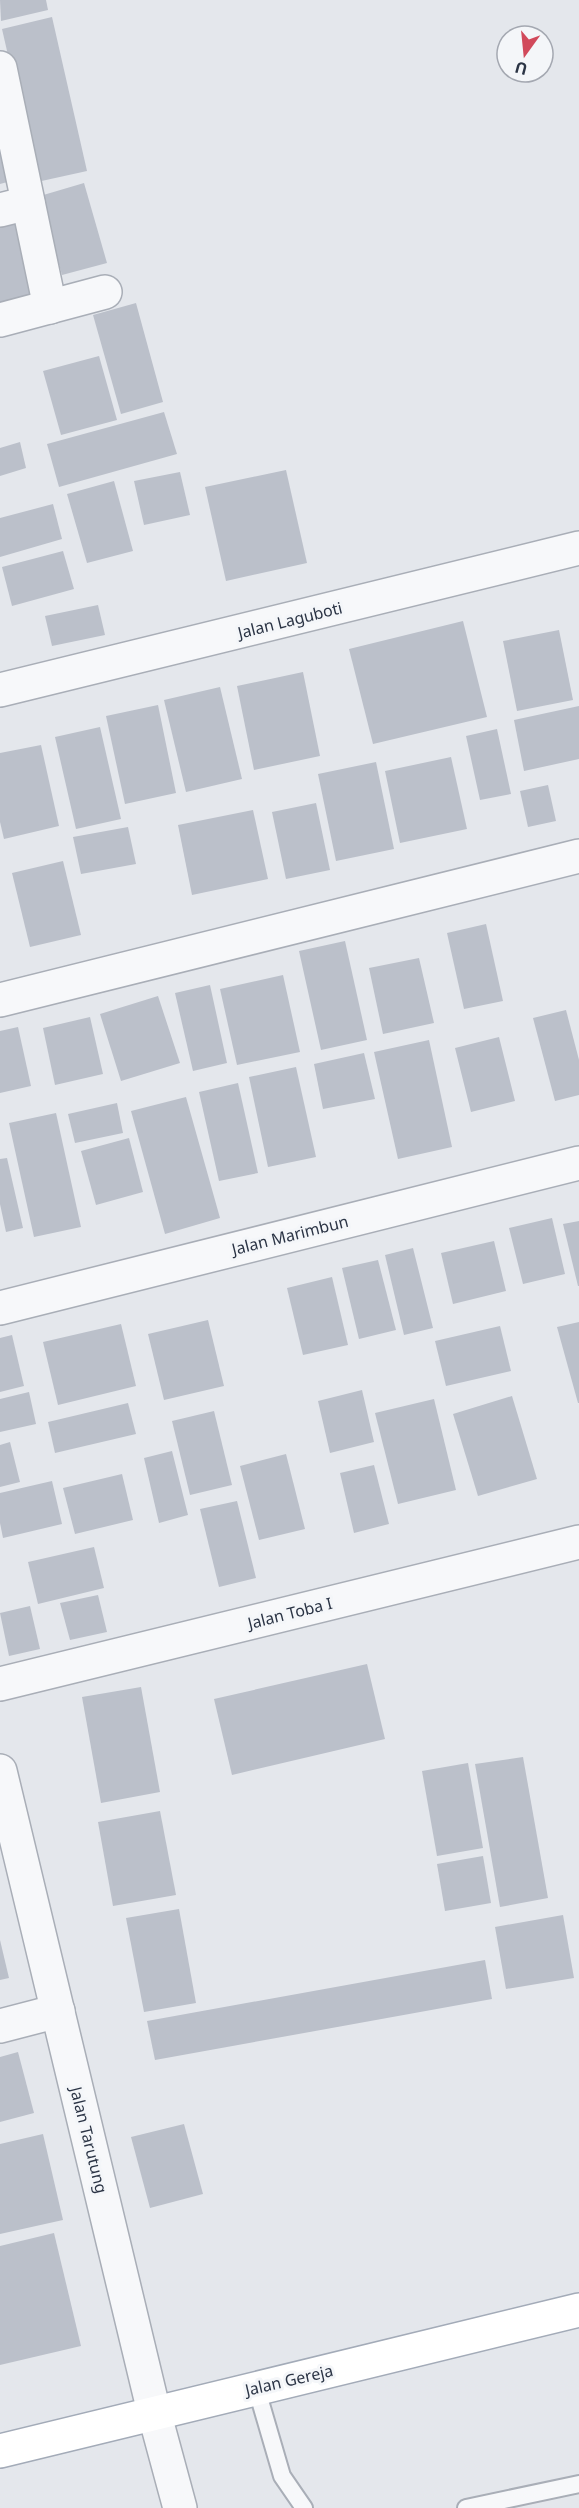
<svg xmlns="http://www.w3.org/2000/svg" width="579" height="2508" font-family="'Noto Sans',sans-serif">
  <rect width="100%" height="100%" fill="#e4e7ec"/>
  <g fill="#bbc0ca">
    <path d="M0,0H46L48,10L1,21Z"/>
    <path d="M52,17L87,171L37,182L2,29Z"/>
    <path d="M0,144L11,181L0,184Z"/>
    <path d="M84,183L107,263L62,275L40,196Z"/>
    <path d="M14,216L37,293L0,303V220Z"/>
    <path d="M136,303L163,402L121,414L93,315Z"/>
    <path d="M99,356L117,420L61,435L43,371Z"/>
    <path d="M164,412L177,454L59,487L47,444Z"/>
    <path d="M20,442L26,468L0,476V448Z"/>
    <path d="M286,470L307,563L226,581L205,487Z"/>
    <path d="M180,472L190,515L144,525L134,481Z"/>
    <path d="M114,481L133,551L87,563L67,494Z"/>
    <path d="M53,504L62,539L0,557V518Z"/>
    <path d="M63,551L74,589L12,606L2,567Z"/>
    <path d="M98,605L105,635L52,646L45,616Z"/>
    <path d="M463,621L487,717L373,744L349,649Z"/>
    <path d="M559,630L573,700L517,711L503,641Z"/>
    <path d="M303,672L320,756L254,770L237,686Z"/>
    <path d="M220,687L242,779L186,792L164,700Z"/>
    <path d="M158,705L176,793L125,804L106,716Z"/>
    <path d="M579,706V759L524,771L514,720Z"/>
    <path d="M100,727L121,819L76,829L55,737Z"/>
    <path d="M497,729L511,794L480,800L466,736Z"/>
    <path d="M41,745L59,826L4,839L0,822V753Z"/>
    <path d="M451,757L467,829L400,843L385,771Z"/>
    <path d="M376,762L394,849L336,861L318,774Z"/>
    <path d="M548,785L556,821L528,827L520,791Z"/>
    <path d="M316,803L330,870L286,879L272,812Z"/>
    <path d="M253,810L268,879L192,895L178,825Z"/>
    <path d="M128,827L136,864L81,874L73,837Z"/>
    <path d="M63,861L81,935L30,947L12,873Z"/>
    <path d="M486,924L503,1001L464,1009L447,933Z"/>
    <path d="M345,941L367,1040L321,1050L299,951Z"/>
    <path d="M419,958L434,1023L383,1034L369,968Z"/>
    <path d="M283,975L300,1052L237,1065L220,989Z"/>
    <path d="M210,985L227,1063L193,1071L175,993Z"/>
    <path d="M158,996L180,1063L121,1081L100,1014Z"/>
    <path d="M566,1010L579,1060V1095L555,1101L533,1018Z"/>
    <path d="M90,1017L103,1074L55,1085L43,1028Z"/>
    <path d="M18,1027L31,1086L0,1093V1031Z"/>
    <path d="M499,1037L515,1101L471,1112L455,1048Z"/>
    <path d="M429,1040L452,1147L398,1159L374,1052Z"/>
    <path d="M364,1053L375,1099L323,1109L314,1064Z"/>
    <path d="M296,1067L316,1157L268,1167L249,1077Z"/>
    <path d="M238,1083L258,1173L219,1181L199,1092Z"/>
    <path d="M186,1097L220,1218L165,1234L131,1111Z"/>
    <path d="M117,1103L123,1133L75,1143L68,1114Z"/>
    <path d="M56,1113L81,1227L34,1237L9,1123Z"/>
    <path d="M129,1138L143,1192L96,1205L81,1151Z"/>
    <path d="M7,1158L23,1228L6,1232L0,1204V1159Z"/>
    <path d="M552,1218L565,1274L523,1284L509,1228Z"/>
    <path d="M579,1221V1286H578L563,1224Z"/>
    <path d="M494,1241L506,1291L453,1304L441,1253Z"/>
    <path d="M413,1248L433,1328L404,1335L385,1255Z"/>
    <path d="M378,1260L396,1330L359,1339L342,1268Z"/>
    <path d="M332,1277L348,1345L303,1355L287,1288Z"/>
    <path d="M208,1320L224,1386L164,1400L148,1334Z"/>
    <path d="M579,1322V1403H578L557,1327Z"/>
    <path d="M121,1324L136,1386L58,1405L43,1342Z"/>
    <path d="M500,1326L511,1371L446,1386L435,1341Z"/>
    <path d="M12,1335L24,1386L0,1392V1338Z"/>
    <path d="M362,1390L374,1442L330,1453L318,1401Z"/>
    <path d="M29,1392L36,1424L0,1432V1399Z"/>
    <path d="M512,1396L537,1479L478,1496L453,1414Z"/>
    <path d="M434,1399L456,1490L398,1504L375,1413Z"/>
    <path d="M128,1403L136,1434L55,1453L48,1422Z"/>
    <path d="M214,1411L232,1485L190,1495L172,1421Z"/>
    <path d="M10,1442L20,1482L0,1487V1445Z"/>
    <path d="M172,1451L188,1515L159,1523L144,1458Z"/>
    <path d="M286,1454L305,1529L259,1540L240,1466Z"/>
    <path d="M374,1465L389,1524L354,1533L340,1473Z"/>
    <path d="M122,1474L133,1520L75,1534L63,1488Z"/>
    <path d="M52,1481L62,1524L3,1538L0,1523V1493Z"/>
    <path d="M237,1501L256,1578L219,1587L200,1509Z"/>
    <path d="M94,1547L104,1588L38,1604L28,1562Z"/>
    <path d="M98,1595L107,1632L70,1640L60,1603Z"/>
    <path d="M30,1606L40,1649L9,1656L0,1613Z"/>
    <path d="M367,1664L385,1739L232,1775L214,1699Z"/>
    <path d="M141,1687L160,1792L101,1803L82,1697Z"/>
    <path d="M523,1757L548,1898L500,1907L475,1764Z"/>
    <path d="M468,1763L483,1848L437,1856L422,1771Z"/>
    <path d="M160,1811L176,1895L113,1906L98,1822Z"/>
    <path d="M483,1856L491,1903L445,1911L437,1864Z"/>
    <path d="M179,1909L196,2003L144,2012L126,1918Z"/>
    <path d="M563,1915L574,1978L506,1989L495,1927Z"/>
    <path d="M0,1940L9,1978L0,1980Z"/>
    <path d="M485,1960L492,1999L155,2060L147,2021Z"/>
    <path d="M18,2052L34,2113L0,2122V2057Z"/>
    <path d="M184,2124L203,2194L150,2208L131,2137Z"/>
    <path d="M43,2134L63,2220L0,2234V2144Z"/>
    <path d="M54,2233L81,2346L0,2365V2246Z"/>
  </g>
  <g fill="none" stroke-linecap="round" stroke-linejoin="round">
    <defs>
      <g id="lane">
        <path d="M256,2387L282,2476L304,2508"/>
        <path d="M466,2508L579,2484"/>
      </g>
      <g id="street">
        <path d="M0,68L50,307"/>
        <path d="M0,210L28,203"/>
        <path d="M0,320L105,292"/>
        <path d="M0,690L579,548"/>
        <path d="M0,1000L579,856"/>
        <path d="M0,1308L579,1163"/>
        <path d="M0,1684L579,1542"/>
        <path d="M0,1771L154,2412L180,2508"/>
        <path d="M0,2026L58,2011"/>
      </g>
      <path id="primary" d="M0,2451L579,2310"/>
    </defs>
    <use href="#lane" stroke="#a9aeb7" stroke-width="20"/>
    <use href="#street" stroke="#a9aeb7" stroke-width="36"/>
    <use href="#primary" stroke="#a3abb8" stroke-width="36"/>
    <use href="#lane" stroke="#f7f8fa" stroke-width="16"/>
    <use href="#street" stroke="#f7f8fa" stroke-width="33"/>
    <use href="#primary" stroke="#fff" stroke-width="33"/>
  </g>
  <g text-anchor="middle" stroke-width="6" stroke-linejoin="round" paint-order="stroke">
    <g font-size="16" fill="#2b3445" stroke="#f4f6f9">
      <text transform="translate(290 620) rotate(-14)" y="6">Jalan Laguboti</text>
      <text transform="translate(290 1235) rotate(-14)" y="6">Jalan Marimbun</text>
      <text transform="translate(290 1613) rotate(-14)" y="6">Jalan Toba I</text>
      <text transform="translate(89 2140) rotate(76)" y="6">Jalan Tarutung</text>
      <text transform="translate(289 2380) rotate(-13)" y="6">Jalan Gereja</text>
    </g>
  </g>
  <g transform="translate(525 54) rotate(195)"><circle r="28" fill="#f4f6f9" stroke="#a4a8b1" stroke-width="1.5"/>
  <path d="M0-4.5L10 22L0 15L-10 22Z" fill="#d1495b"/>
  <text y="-9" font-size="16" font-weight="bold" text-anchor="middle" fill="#2b3445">U</text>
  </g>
</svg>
